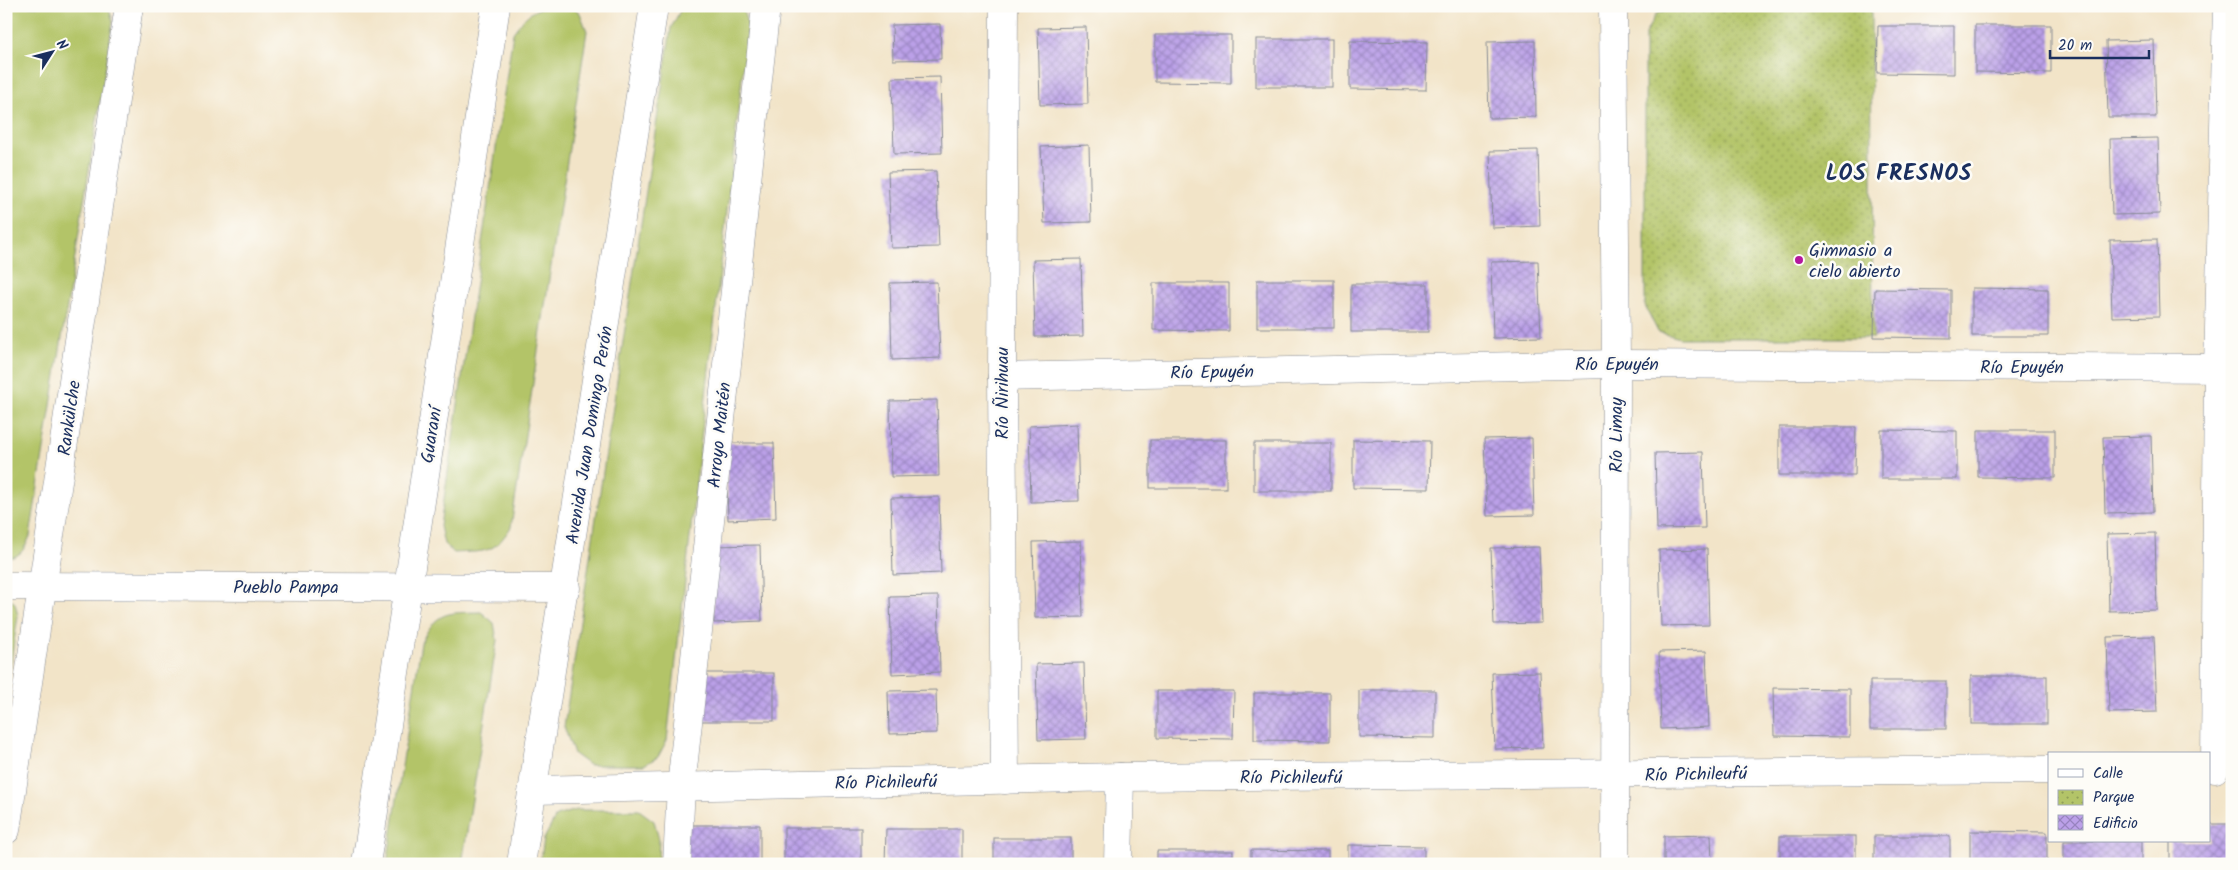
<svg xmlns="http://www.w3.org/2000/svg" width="2238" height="870" font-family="Kalam,sans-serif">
  <defs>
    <pattern id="park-dots" width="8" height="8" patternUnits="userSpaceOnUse" patternTransform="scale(1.25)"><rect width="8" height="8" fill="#b3c468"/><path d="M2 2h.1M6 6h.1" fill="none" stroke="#91a059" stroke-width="1.8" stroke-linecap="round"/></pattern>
    <pattern id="building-cross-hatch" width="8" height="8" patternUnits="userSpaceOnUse" patternTransform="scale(1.25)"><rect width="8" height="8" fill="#bba0e8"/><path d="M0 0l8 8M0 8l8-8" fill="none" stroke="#9783bf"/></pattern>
  </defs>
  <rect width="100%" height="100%" fill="#fdfcf7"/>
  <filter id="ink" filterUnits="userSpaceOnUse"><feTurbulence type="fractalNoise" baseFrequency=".02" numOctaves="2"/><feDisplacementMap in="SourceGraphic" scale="10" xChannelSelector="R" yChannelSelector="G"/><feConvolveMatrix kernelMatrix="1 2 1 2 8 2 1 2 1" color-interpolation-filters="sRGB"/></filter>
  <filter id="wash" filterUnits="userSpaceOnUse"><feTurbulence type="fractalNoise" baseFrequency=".0096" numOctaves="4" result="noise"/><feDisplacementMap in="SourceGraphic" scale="20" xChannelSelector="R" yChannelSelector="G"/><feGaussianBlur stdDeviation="1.12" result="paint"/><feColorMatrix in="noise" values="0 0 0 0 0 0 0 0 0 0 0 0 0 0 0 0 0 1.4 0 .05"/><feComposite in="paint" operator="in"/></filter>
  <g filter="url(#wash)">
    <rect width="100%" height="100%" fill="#f2e4c8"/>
    <g fill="#b3c468" stroke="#677a63">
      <path d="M6,6H108L113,21L30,536C25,548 21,558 6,558Z"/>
      <path d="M571,6L580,13L587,31L511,527C493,555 485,551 454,553L444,544L440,526L513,33C531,6 541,6 571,6Z"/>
      <path d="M686,6H739L742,8L748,25L667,740L658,757L644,765H589L574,754L564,727L671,28L681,9Z"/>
      <path d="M6,596L15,603L18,616L6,693Z"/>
      <path d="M481,612L494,623L497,640L462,864H387L421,643C437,610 447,613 481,612Z"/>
      <path d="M577,810H639L654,821L659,839L658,864H540L544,839L556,816Z"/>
    </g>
    <path fill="url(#park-dots)" stroke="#677a63" d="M1677,6H1871L1873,338H1680L1658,332L1645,306V34L1656,14Z"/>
    <g id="blocks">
      <g fill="url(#building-cross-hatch)">
        <path d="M940,24L941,59L893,60L892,25Z"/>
        <path d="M1975,25H2051V73L1975,72Z"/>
        <path d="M1878,26H1954V74L1877,73Z"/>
        <path d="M1086,27L1088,104L1040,105L1038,28Z"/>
        <path d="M1155,35H1231V83L1155,82Z"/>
        <rect x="1256" y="39" width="76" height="48"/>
        <path d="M2154,40L2156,117H2108L2106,41Z"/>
        <path d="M1350,41L1427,42L1426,90L1350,89Z"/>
        <path d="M1535,41L1536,117L1489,118L1487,42Z"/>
        <path d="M940,77L942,153L894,154L892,78Z"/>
        <path d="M2158,138L2160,214L2112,215L2110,139Z"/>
        <path d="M1089,145L1091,222L1044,223L1041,147Z"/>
        <path d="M1538,150L1540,226L1492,228L1490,151Z"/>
        <path d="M936,171L939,247L891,248L888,172Z"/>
        <path d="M2157,239L2159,316L2112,317L2110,240Z"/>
        <path d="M1081,259L1083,336L1035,337L1033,260Z"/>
        <path d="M1538,261L1541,337L1493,338L1491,262Z"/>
        <rect x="1257" y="280" width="77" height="48"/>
        <path d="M937,282L940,358L892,360L890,283Z"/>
        <path d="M1153,283H1229V331L1153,330Z"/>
        <rect x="1351" y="284" width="77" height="48"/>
        <path d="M1972,288L2048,289V336H1972Z"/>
        <path d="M1875,289L1951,290V338L1874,337Z"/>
        <path d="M937,400L939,476L891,477L890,401Z"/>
        <path d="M1077,424L1079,501L1031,502L1029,426Z"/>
        <path d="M1779,427H1856L1855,475H1779Z"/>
        <path d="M1881,430L1957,431V479H1881Z"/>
        <path d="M1978,430H2055V478L1978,477Z"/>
        <path d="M2151,436L2153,512L2105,513L2103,437Z"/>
        <path d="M1532,438L1534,515L1487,516L1484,439Z"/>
        <rect x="1150" y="440" width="76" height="48"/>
        <path d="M1353,440L1430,441L1429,489L1353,488Z"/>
        <path d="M726,443H774L776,518L728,520Z"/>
        <rect x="1254" y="443" width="77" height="48"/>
        <path d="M1703,452L1705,528L1657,529L1655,453Z"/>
        <path d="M939,497L941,573L893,575L891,498Z"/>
        <path d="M2155,533L2157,610L2109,611L2107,534Z"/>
        <path d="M1081,541L1083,617L1035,618L1033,542Z"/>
        <path d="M760,545L762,621L714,623L712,546Z"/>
        <path d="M1539,547L1542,623L1494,624L1491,548Z"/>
        <path d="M1707,549L1709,625L1661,626L1659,550Z"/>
        <path d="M938,596L940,672L892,674L890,597Z"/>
        <path d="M2154,636L2157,712L2109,713L2107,637Z"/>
        <path d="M1706,651L1709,727L1661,729L1659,652Z"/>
        <path d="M1084,663L1086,739L1038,740L1036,664Z"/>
        <path d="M1540,672L1543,748L1495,749L1492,673Z"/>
        <rect x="697" y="673" width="77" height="48"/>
        <rect x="1971" y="676" width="76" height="48"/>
        <rect x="1870" y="681" width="76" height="48"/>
        <path d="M1773,688L1850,689V737L1774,736Z"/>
        <path d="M936,690L937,733L889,734L888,691Z"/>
        <path d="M1359,690H1435V738L1359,737Z"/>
        <path d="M1157,691H1234L1233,739L1157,738Z"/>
        <path d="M1254,693H1330V741L1254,740Z"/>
        <path d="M2209,824H2232V864H2170V841H2209Z"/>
        <path d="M684,825H760V864H683Z"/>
        <rect x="784" y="828" width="77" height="36"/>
        <path d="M886,829H962V864H885Z"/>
        <path d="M1970,831L2047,832V864H1970Z"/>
        <path d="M1711,835L1712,864H1664V836Z"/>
        <rect x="1780" y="836" width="76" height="28"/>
        <rect x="1874" y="836" width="76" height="28"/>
        <rect x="994" y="838" width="77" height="26"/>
        <rect x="2064" y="841" width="77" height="23"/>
        <path d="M1348,845L1424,846V864H1348Z"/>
        <path d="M1251,850L1328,851V864H1251Z"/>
        <rect x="1157" y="851" width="76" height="13"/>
      </g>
    </g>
  </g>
  <g filter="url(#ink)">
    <use href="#blocks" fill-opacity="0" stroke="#868a93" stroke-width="1"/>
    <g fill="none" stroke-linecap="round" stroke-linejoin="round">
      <defs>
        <g id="minor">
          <path d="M1004,6L1002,377L1005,780"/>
          <path d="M1002,377L1616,364L2232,368"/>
          <path d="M6,586L566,588"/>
          <path d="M2215,769L2218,368L2227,6"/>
          <path d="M533,790L1120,777L2049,770"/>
          <path d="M6,830L129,6"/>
          <path d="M366,864L496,6"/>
          <path d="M677,864L681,787L766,6"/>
          <path d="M1118,864L1120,777"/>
        </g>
        <g id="tertiary">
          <path d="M1613,6L1616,364L1615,864"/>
          <path d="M521,864L654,6"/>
        </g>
      </defs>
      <use href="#minor" stroke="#868a93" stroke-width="29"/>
      <use href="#tertiary" stroke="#868a93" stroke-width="29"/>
      <use href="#minor" stroke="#fff" stroke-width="28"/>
      <use href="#tertiary" stroke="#fff" stroke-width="28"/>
    </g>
  </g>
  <circle fill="#b5179e" stroke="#fdfcf7" stroke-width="2" cx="1799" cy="260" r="5"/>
  <g text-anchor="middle" stroke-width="5" stroke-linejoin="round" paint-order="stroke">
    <g font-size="18" fill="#1b2f5e" stroke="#fdfcf7" text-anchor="start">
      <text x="1809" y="256">Gimnasio a<tspan x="1809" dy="21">cielo abierto</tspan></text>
    </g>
    <g font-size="18" fill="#1b2f5e" stroke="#fdfcf7">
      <text x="1617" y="370">Río Epuyén</text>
      <text x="2022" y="373">Río Epuyén</text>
      <text transform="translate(1212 372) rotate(-1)" y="6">Río Epuyén</text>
      <text transform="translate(1002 393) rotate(-90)" y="6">Río Ñirihuau</text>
      <text transform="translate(69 418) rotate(-82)" y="6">Rankülche</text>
      <text transform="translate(431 435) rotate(-81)" y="6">Guaraní</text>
      <text transform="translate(589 435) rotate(-81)" y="6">Avenida Juan Domingo Perón</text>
      <text transform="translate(719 435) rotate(-84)" y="6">Arroyo Maitén</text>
      <text transform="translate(1616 435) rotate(-90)" y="6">Río Limay</text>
      <text x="286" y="593">Pueblo Pampa</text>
      <text transform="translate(1696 774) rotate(-1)" y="6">Río Pichileufú</text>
      <text x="1291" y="783">Río Pichileufú</text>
      <text transform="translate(886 782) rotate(-1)" y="6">Río Pichileufú</text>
    </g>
    <g font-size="22" font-weight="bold" letter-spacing="1" fill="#1b2f5e" stroke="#fdfcf7">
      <text x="1899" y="180">LOS FRESNOS</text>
    </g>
  </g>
  <rect width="2238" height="870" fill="none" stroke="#fdfcf7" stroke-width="25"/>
  <rect x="2048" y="752" width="162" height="90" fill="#fdfcf7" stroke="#a3aaba"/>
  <rect x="2058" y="769" width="25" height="8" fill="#ffffff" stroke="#a3aaba"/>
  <text x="2093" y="778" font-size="15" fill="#1b2f5e">Calle</text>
  <rect x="2058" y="790" width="25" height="15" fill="url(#park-dots)" stroke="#a3aaba"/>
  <text x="2093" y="802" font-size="15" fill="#1b2f5e">Parque</text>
  <rect x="2058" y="815" width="25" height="15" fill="url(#building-cross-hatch)" stroke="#a3aaba"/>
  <text x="2093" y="828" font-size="15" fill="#1b2f5e">Edificio</text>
  <g transform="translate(52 52) rotate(54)" stroke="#fdfcf7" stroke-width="4" paint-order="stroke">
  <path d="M0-4L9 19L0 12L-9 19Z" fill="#1b2f5e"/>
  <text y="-8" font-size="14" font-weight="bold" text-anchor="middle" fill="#1b2f5e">N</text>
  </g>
  <path d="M2050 50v8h99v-8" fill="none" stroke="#1b2f5e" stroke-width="2.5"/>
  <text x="2058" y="50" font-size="15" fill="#1b2f5e" stroke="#fdfcf7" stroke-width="4" paint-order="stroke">20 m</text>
</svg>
